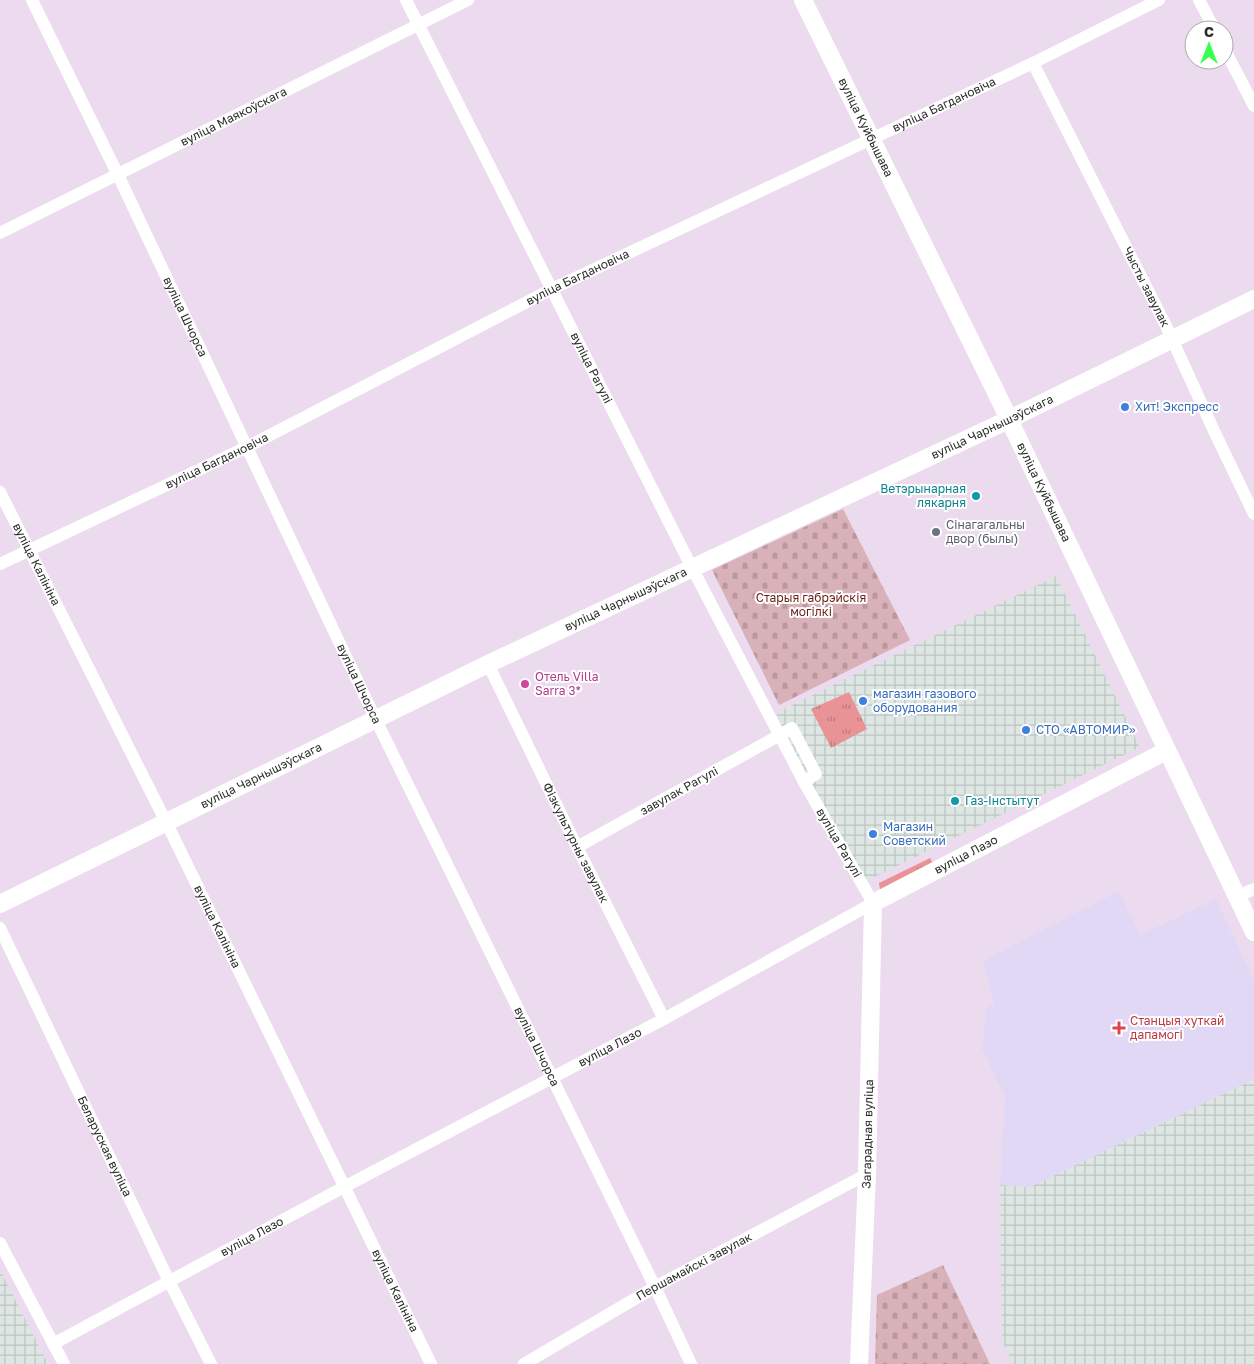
<svg xmlns="http://www.w3.org/2000/svg" width="1254" height="1364" font-family="'Golos Text',sans-serif">
  <defs>
    <pattern id="industrial-grid" width="8" height="8" patternUnits="userSpaceOnUse" patternTransform="scale(1.25)"><rect width="8" height="8" fill="#dde6e2"/><path d="M0 4h8M4 0v8" fill="none" stroke="#bec5c2"/></pattern>
    <pattern id="grass-tufts" width="24" height="20" patternUnits="userSpaceOnUse" patternTransform="scale(1.25)"><rect width="24" height="20" fill="#e99396"/><path d="M3 7l-1-3M5 7V3M7 7l1-3M15 17l-1-3M17 17v-4M19 17l1-3" fill="none" stroke="#bd787b"/></pattern>
    <pattern id="cemetery-stones" width="16" height="16" patternUnits="userSpaceOnUse" patternTransform="scale(1.25)"><rect width="16" height="16" fill="#d9b1b8"/><path d="M2 7V4a2 2 0 0 1 4 0v3zM10 15v-3a2 2 0 0 1 4 0v3z" fill="#ba989e"/></pattern>
  </defs>
  <rect width="100%" height="100%" fill="#ecdbee"/>
  <g fill="url(#industrial-grid)">
    <path d="M1056,576L1140,747L860,884L776,713Z"/>
    <path d="M1254,1079V1364H1013L1002,1340L1000,1185L1030,1187Z"/>
    <path d="M0,1270L48,1364H0Z"/>
  </g>
  <path fill="#e0d8f5" d="M1119,891L1140,935L1216,899L1254,980V1079L1030,1187L1000,1185L1005,1096L982,1049L987,1007L994,1004L983,961Z"/>
  <g fill="url(#grass-tufts)">
    <path d="M849,692L867,729L831,748L811,709Z"/>
    <path d="M930,858L933,863L880,890L879,883Z"/>
  </g>
  <g fill="url(#cemetery-stones)">
    <path d="M843,509L910,640L779,705L712,570Z"/>
    <path d="M943,1265L990,1364H875L877,1295Z"/>
  </g>
  <g fill="none" stroke-linecap="round" stroke-linejoin="round">
    <g stroke="#fff" stroke-width="12">
      <path id="s1" d="M32,0L118,175L376,720L655,1287L691,1364"/>
      <path id="s2" d="M406,0L687,558L804,782L816,774L792,728L769,741L577,847"/>
      <path d="M1199,0L1215,30"/>
      <path d="M1224,48L1254,106"/>
      <path id="s3" d="M1033,63L1166,326L1215,433L1254,514"/>
      <path id="s4" d="M0,233L468,0"/>
      <path id="s5" d="M0,492L171,832L431,1364"/>
      <path id="s6" d="M0,564L247,447L552,289L1033,63L1159,0"/>
      <path id="s7" d="M488,664L577,847L664,1019"/>
      <path d="M1238,896L1254,889"/>
      <path id="s8" d="M0,928L169,1281L211,1364"/>
      <path d="M0,1243L64,1364"/>
      <path id="s9" d="M53,1344L344,1187L664,1019L873,903L804,782"/>
      <path id="s10" d="M524,1364L655,1287L867,1174"/>
    </g>
    <g stroke="#fff" stroke-width="18">
      <path id="s11" d="M803,0L994,388L1254,932"/>
      <path id="s12" d="M0,904L488,664L1008,420L1254,299"/>
      <path id="s13" d="M859,1364L867,1174L873,903L1166,751"/>
    </g>
  </g>
  <g fill="#3f7fe0" stroke="#fff" stroke-width="2">
    <circle cx="1125" cy="407" r="5"/>
    <circle cx="863" cy="701" r="5"/>
    <circle cx="1026" cy="730" r="5"/>
    <circle cx="873" cy="834" r="5"/>
  </g>
  <g fill="#0f9aa8" stroke="#fff" stroke-width="2">
    <circle cx="976" cy="496" r="5"/>
    <circle cx="955" cy="801" r="5"/>
  </g>
  <circle fill="#6b7280" stroke="#fff" stroke-width="2" cx="936" cy="532" r="5"/>
  <circle fill="#d1479c" stroke="#fff" stroke-width="2" cx="525" cy="684" r="5"/>
  <path fill="#e0444e" stroke="#fff" stroke-width="2" d="M1116.5 1020.5h5v5h5v5h-5v5h-5v-5h-5v-5h5z"/>
  <g text-anchor="middle" stroke-width="4" stroke-linejoin="round" paint-order="stroke">
    <g font-size="12" fill="#2b2b2b" stroke="#fff">
      <text dy="4" stroke="none"><textPath href="#s6" startOffset="1050">вуліца Багдановіча</textPath></text>
      <text dy="4" stroke="none"><textPath href="#s4" startOffset="261">вуліца Маякоўскага</textPath></text>
      <text dy="4" stroke="none"><textPath href="#s11" startOffset="142">вуліца Куйбышава</textPath></text>
      <text dy="4" stroke="none"><textPath href="#s6" startOffset="645">вуліца Багдановіча</textPath></text>
      <text dy="4" stroke="none"><textPath href="#s3" startOffset="251">Чысты завулак</textPath></text>
      <text dy="4" stroke="none"><textPath href="#s1" startOffset="352">вуліца Шчорса</textPath></text>
      <text dy="4" stroke="none"><textPath href="#s2" startOffset="412">вуліца Рагулі</textPath></text>
      <text dy="4" stroke="none"><textPath href="#s12" startOffset="1101">вуліца Чарнышэўскага</textPath></text>
      <text dy="4" stroke="none"><textPath href="#s6" startOffset="240">вуліца Багдановіча</textPath></text>
      <text dy="4" stroke="none"><textPath href="#s11" startOffset="548">вуліца Куйбышава</textPath></text>
      <text dy="4" stroke="none"><textPath href="#s5" startOffset="81">вуліца Калініна</textPath></text>
      <text dy="4" stroke="none"><textPath href="#s12" startOffset="696">вуліца Чарнышэўскага</textPath></text>
      <text dy="4" stroke="none"><textPath href="#s1" startOffset="758">вуліца Шчорса</textPath></text>
      <text dy="4" stroke="none"><textPath href="#s12" startOffset="291">вуліца Чарнышэўскага</textPath></text>
      <text transform="translate(679 791) rotate(-29)" y="4">завулак Рагулі</text>
      <text dy="4" stroke="none"><textPath href="#s7" startOffset="199">Фізкультурны завулак</textPath></text>
      <text transform="translate(839 843) rotate(60)" y="4">вуліца Рагулі</text>
      <text dy="4" stroke="none"><textPath href="#s13" startOffset="566">вуліца Лазо</textPath></text>
      <text dy="4" stroke="none"><textPath href="#s5" startOffset="486">вуліца Калініна</textPath></text>
      <text dy="4" stroke="none"><textPath href="#s1" startOffset="1162">вуліца Шчорса</textPath></text>
      <text dy="4" stroke="none"><textPath href="#s9" startOffset="631">вуліца Лазо</textPath></text>
      <text dy="4" stroke="none"><textPath href="#s13" startOffset="230">Загарадная вуліца</textPath></text>
      <text dy="4" stroke="none"><textPath href="#s8" startOffset="242">Беларуская вуліца</textPath></text>
      <text dy="4" stroke="none"><textPath href="#s9" startOffset="226">вуліца Лазо</textPath></text>
      <text dy="4" stroke="none"><textPath href="#s10" startOffset="196">Першамайскі завулак</textPath></text>
      <text dy="4" stroke="none"><textPath href="#s5" startOffset="891">вуліца Калініна</textPath></text>
    </g>
    <g font-size="12" fill="#366cbe" stroke="#fff" text-anchor="start">
      <text x="1135" y="411">Хит! Экспресс</text>
      <text x="873" y="698">магазин газового<tspan x="873" dy="14">оборудования</tspan></text>
      <text x="1036" y="734">СТО «АВТОМИР»</text>
      <text x="883" y="831">Магазин<tspan x="883" dy="14">Советский</tspan></text>
    </g>
    <g font-size="12" fill="#0d838f" stroke="#fff" text-anchor="end">
      <text x="966" y="493">Ветэрынарная<tspan x="966" dy="14">лякарня</tspan></text>
      <text x="965" y="805" text-anchor="start">Газ-Інстытут</text>
    </g>
    <g font-size="12" fill="#5b616d" stroke="#fff" text-anchor="start">
      <text x="946" y="529">Сінагагальны<tspan x="946" dy="14">двор (былы)</tspan></text>
    </g>
    <g font-size="12" fill="#6e1d14" stroke="#fff">
      <text x="811" y="602">Старыя габрэйскія<tspan x="811" dy="14">могілкі</tspan></text>
    </g>
    <g font-size="12" fill="#b23c85" stroke="#fff" text-anchor="start">
      <text x="535" y="681">Отель Villa<tspan x="535" dy="14">Sarra 3*</tspan></text>
    </g>
    <g font-size="12" fill="#be3a42" stroke="#fff" text-anchor="start">
      <text x="1130" y="1025">Станцыя хуткай<tspan x="1130" dy="14">дапамогі</tspan></text>
    </g>
  </g>
  <g transform="translate(1209 45)"><circle r="24" fill="#ffffff" stroke="#aaaaaa"/>
  <path d="M0-4L9 19L0 12L-9 19Z" fill="#37ff50"/>
  <text y="-8" font-size="14" font-weight="bold" text-anchor="middle" fill="#2b2b2b">С</text>
  </g>
</svg>
